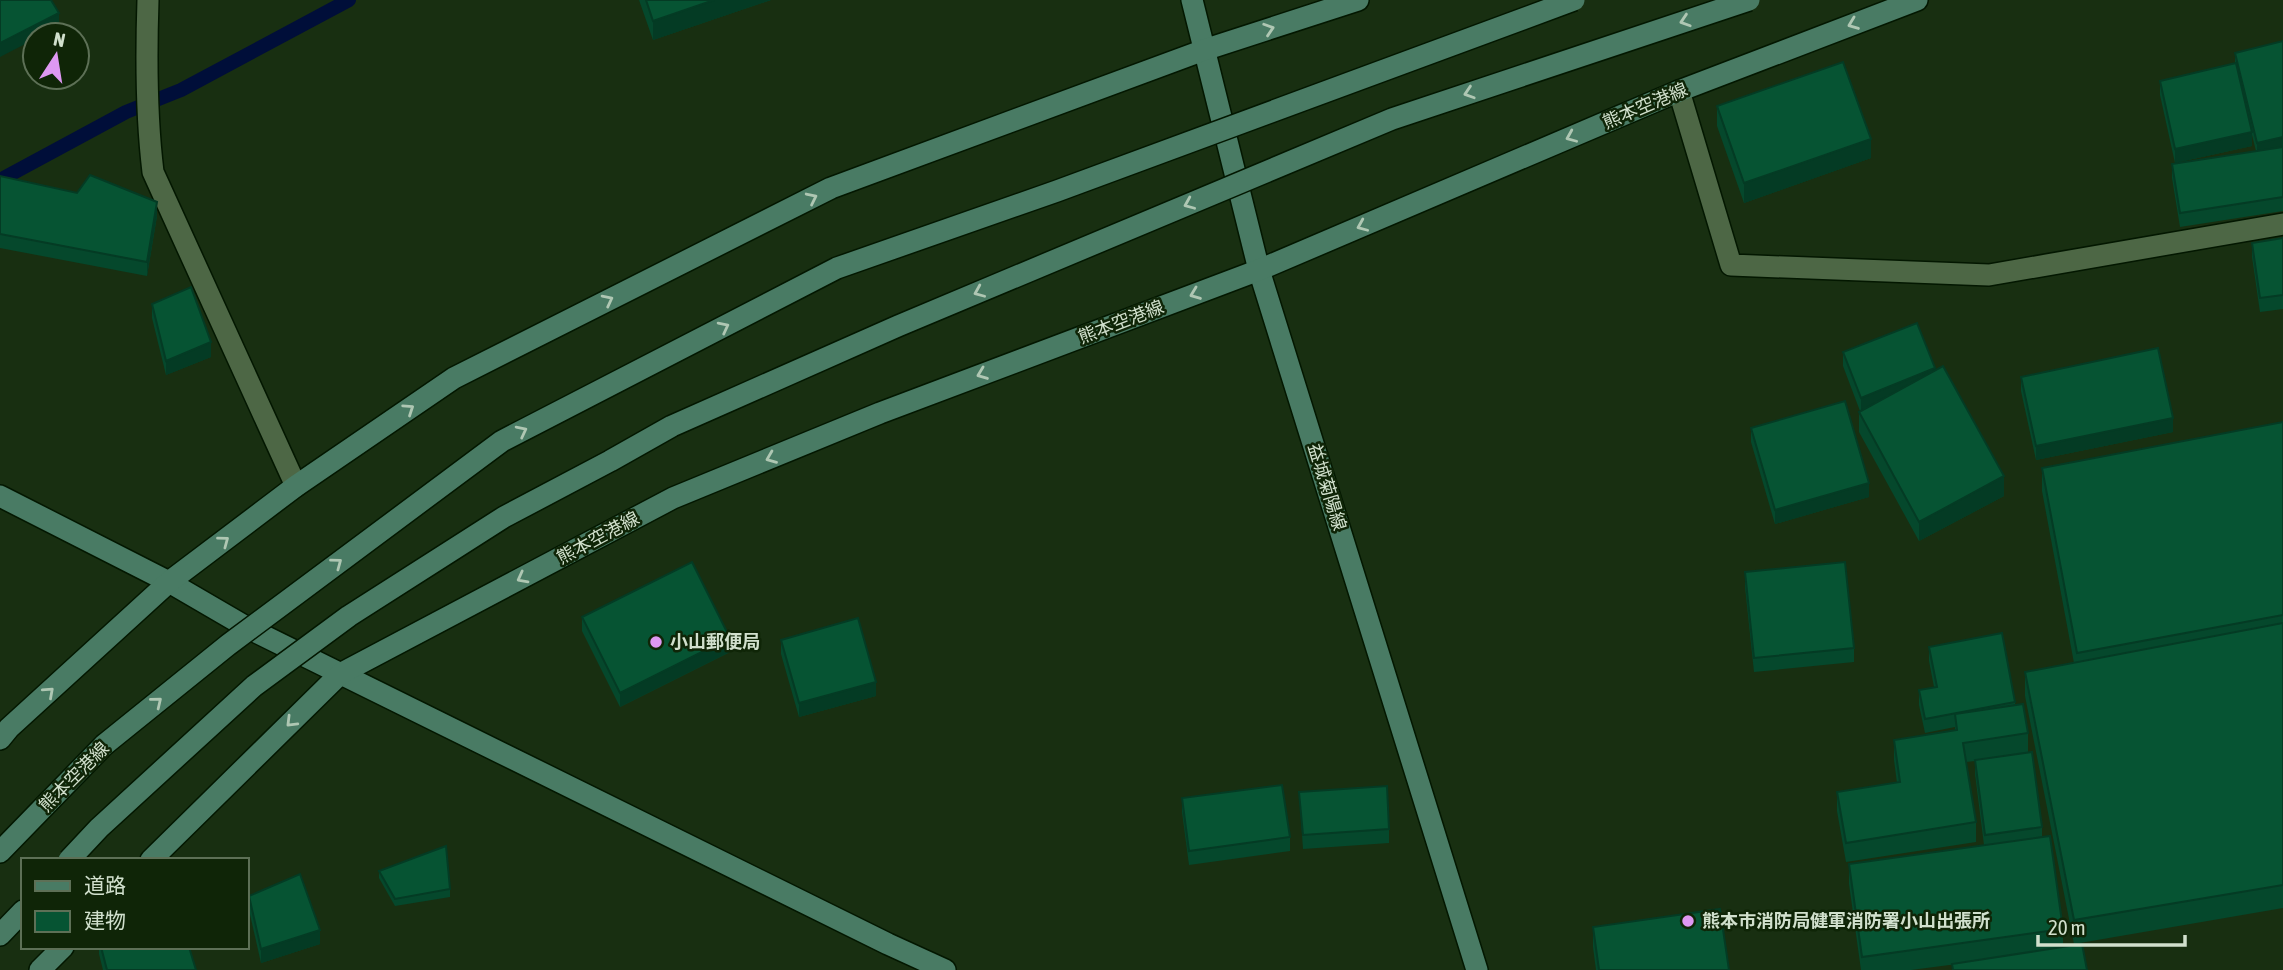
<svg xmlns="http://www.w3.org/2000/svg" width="2283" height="970" font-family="'Asap Condensed','Noto Sans JP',sans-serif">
  <rect width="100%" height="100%" fill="#182f11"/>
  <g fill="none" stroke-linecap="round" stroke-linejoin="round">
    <path stroke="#000e39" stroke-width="14" d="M0,180L126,112L181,90L349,0"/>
    <defs>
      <g id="street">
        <path d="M148,0C146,58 146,114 153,172L296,486"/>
        <path d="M1679,91L1731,265L1989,275L2283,224"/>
      </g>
      <g id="secondary">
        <path d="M1192,0L1259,270L1477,970"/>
        <path d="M0,496L169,582L248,628L888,944L945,970"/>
        <path d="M0,739L9,728L169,582L296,486L454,378L831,188L1204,50L1358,0"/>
        <path d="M0,852L104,745"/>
        <path d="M151,860L340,674L673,498L880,413L1259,270L1679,91L1917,0"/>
        <path d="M0,935L23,911"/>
        <path d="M40,970L63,947"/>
      </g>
    </defs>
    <use href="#street" stroke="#031700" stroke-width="24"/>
    <use href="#secondary" stroke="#031700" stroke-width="24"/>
    <use href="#street" stroke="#4d6745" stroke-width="21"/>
    <use href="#secondary" stroke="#497b64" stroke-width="21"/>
    <defs>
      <g id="secondary-bridge">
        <path d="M104,745L228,645L502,441L837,268L1057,191L1574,0"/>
        <path d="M69,860L99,828L254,686L349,616L504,517L610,461L672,426L898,326L1392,119L1749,0"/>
      </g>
    </defs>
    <use href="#secondary-bridge" stroke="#031700" stroke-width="24" stroke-linecap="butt"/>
    <use href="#secondary-bridge" stroke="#497b64" stroke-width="21"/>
  </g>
  <g fill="#05482c">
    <path d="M639,0H771L653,40Z"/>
    <path d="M2283,41V211L2180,227L2172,178V164L2256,151L2252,135V146L2175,163L2160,95V81L2235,63V53Z"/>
    <path d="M1717,106L1871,158L1744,203L1717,126Z"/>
    <path d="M0,176L77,193L157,216L147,276L0,248Z"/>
    <path d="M2283,238V309L2260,312L2252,257V243Z"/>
    <path d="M152,304L211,357L166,375L152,318Z"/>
    <path d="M1843,352L1935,371L2004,496L1919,541L1859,432V412L1860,411L1843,366Z"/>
    <path d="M2021,377L2173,432L2036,460L2021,391Z"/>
    <path d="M2283,422V908L2074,944L2025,696V672L2074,663L2042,491V468Z"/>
    <path d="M1751,428L1869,497L1775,524L1751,442Z"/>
    <path d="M1745,572L1854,648V662L1754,672L1745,587Z"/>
    <path d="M582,617L730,652L620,707L582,631Z"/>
    <path d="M781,640L876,696L799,717L781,654Z"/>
    <path d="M1929,647L2015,702V705L2028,733V753L2042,827V837L2063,929V947L2087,970H1952V964H1957L1911,970H1861L1849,884V864L1984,845L1975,774V761L1966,762L1976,822V842L1846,862L1837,811V792L1897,783L1894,760V740L1955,730V727L1925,733L1919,705V690L1934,687L1929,661Z"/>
    <path d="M1299,792L1389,829V843L1303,849Z"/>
    <path d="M1182,798L1290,837V851L1189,865L1182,812Z"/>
    <path d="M379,871L450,889V897L395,906L379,878Z"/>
    <path d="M249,896L320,944L261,963L249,910Z"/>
    <path d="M1593,927L1729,970H1596L1593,947Z"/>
    <path d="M99,947H189L196,970H103L99,954Z"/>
  </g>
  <g fill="#043b24">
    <path d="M714,0H771L653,40V21Z"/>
    <path d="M59,13V27L43,35H35V39L0,57V43Z"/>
    <path d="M2252,132V146L2175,163V149Z"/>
    <path d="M2283,137V151L2257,157V143Z"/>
    <path d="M1871,139V158L1744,203V183Z"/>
    <path d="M157,202V216L147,276V262Z"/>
    <path d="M211,342V357L166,375V361Z"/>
    <path d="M1935,368V382L1861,412V398Z"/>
    <path d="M2173,418V432L2036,460V446Z"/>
    <path d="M2004,476V496L1919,541V522Z"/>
    <path d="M1869,483V497L1775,524V510Z"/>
    <path d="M730,638V652L620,707V693Z"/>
    <path d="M876,682V696L799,717V703Z"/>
    <path d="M320,930V944L261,963V949Z"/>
  </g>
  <g fill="#065433" stroke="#043b24" stroke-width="2">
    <path d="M0,0H51L59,13L0,43Z"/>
    <path d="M646,0H714L653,21Z"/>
    <path d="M2283,41V137L2257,143L2235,53Z"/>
    <path d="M1843,62L1871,139L1744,183L1717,106Z"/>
    <path d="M2236,63L2252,132L2175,149L2160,81Z"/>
    <path d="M2283,147V197L2180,213L2172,164Z"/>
    <path d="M90,175L157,202L147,262L0,234V176L77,193Z"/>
    <path d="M2283,238V295L2260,298L2252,243Z"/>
    <path d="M191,287L211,342L166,361L152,304Z"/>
    <path d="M1917,323L1935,368L1861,398L1843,352Z"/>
    <path d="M2158,348L2173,418L2036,446L2021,377Z"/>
    <path d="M1943,366L2004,476L1919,522L1859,412Z"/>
    <path d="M1845,401L1869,483L1775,510L1751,428Z"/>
    <path d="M2283,422V615L2077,653L2042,468Z"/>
    <path d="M692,562L730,638L620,693L582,617Z"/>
    <path d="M1845,562L1854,648L1754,658L1745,572Z"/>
    <path d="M858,618L876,682L799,703L781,640Z"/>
    <path d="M2283,623V885L2074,920L2025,672Z"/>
    <path d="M2002,633L2015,702L1925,719L1919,690L1937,687L1929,647Z"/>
    <path d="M2023,704L2028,733L1963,743L1976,822L1846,843L1837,792L1900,782L1894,740L1957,730L1955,714Z"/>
    <path d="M2032,752L2042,827L1985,835L1975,760Z"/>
    <path d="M1282,785L1290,837L1189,851L1182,798Z"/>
    <path d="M1387,786L1389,829L1303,835L1299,792Z"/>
    <path d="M2050,836L2063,929L1862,957L1849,864Z"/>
    <path d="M446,846L450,889L395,899L379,871Z"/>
    <path d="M300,874L320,930L261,949L249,896Z"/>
    <path d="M1720,909L1729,970H1599L1593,927Z"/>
    <path d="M2082,944L2087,970H1953L1952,964Z"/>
    <path d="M101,947H189L196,970H107Z"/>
  </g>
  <defs><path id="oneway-chevron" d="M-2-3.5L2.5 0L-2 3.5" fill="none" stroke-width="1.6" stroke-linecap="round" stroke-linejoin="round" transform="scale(1.75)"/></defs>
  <g stroke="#afc7b3">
    <use href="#oneway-chevron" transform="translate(1685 21) rotate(162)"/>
    <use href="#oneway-chevron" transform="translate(1853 24) rotate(159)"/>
    <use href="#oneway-chevron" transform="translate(1269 29) rotate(-18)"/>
    <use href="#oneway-chevron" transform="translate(1469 93) rotate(162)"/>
    <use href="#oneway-chevron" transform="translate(1571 137) rotate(157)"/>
    <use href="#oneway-chevron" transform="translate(812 198) rotate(-26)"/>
    <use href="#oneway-chevron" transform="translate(1189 204) rotate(157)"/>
    <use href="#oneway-chevron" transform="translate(1362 226) rotate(157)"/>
    <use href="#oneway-chevron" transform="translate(979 292) rotate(157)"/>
    <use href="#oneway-chevron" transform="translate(1195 294) rotate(159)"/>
    <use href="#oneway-chevron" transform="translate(608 300) rotate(-27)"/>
    <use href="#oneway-chevron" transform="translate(724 327) rotate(-27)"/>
    <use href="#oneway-chevron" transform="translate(982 374) rotate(159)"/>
    <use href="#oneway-chevron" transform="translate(409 409) rotate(-34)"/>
    <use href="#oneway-chevron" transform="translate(522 431) rotate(-27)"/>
    <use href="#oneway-chevron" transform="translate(771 458) rotate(158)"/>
    <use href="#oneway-chevron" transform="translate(224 541) rotate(-37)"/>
    <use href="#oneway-chevron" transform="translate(337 563) rotate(-37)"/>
    <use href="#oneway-chevron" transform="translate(522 578) rotate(152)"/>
    <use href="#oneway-chevron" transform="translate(49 692) rotate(-42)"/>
    <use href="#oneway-chevron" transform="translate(157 702) rotate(-39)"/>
    <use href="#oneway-chevron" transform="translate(291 722) rotate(135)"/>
  </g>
  <g fill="#de98f2" stroke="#0f2507" stroke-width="2.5">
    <circle cx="656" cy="642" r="7"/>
    <circle cx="1688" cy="921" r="7"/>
  </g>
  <g text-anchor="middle" stroke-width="5" stroke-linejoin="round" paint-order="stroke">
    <g font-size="18" fill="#d1e0cd" stroke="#0f2507">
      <text transform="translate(1645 106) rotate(-23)" y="6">熊本空港線</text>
      <text transform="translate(1121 322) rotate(-21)" y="6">熊本空港線</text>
      <text transform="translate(1327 487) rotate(73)" y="6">益城菊陽線</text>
      <text transform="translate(598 538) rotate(-28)" y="6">熊本空港線</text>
      <text transform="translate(74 777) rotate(-45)" y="6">熊本空港線</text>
    </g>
    <g font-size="18" font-weight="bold" fill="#d1e0cd" stroke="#0f2507" text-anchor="start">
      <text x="670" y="648">小山郵便局</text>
      <text x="1702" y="927">熊本市消防局健軍消防署小山出張所</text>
    </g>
  </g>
  <rect x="21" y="858" width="228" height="91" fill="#0f2507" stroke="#5d7056" stroke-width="2"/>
  <rect x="35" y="881" width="35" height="10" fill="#497b64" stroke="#5d7056" stroke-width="2"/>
  <text x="84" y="893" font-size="21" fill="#d1e0cd">道路</text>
  <rect x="35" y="911" width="35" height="21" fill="#065433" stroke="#5d7056" stroke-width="2"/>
  <text x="84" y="928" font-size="21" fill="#d1e0cd">建物</text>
  <g transform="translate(56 56) rotate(12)"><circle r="33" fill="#0f2507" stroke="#5d7056" stroke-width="2"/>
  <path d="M0-5L12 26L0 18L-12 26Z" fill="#de98f2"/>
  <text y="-10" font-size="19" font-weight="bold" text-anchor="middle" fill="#d1e0cd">N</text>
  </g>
  <path d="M2038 935v10h147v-10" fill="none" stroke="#d1e0cd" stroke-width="3.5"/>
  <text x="2048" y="935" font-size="21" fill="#d1e0cd" stroke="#0f2507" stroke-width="5" paint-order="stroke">20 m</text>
</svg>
